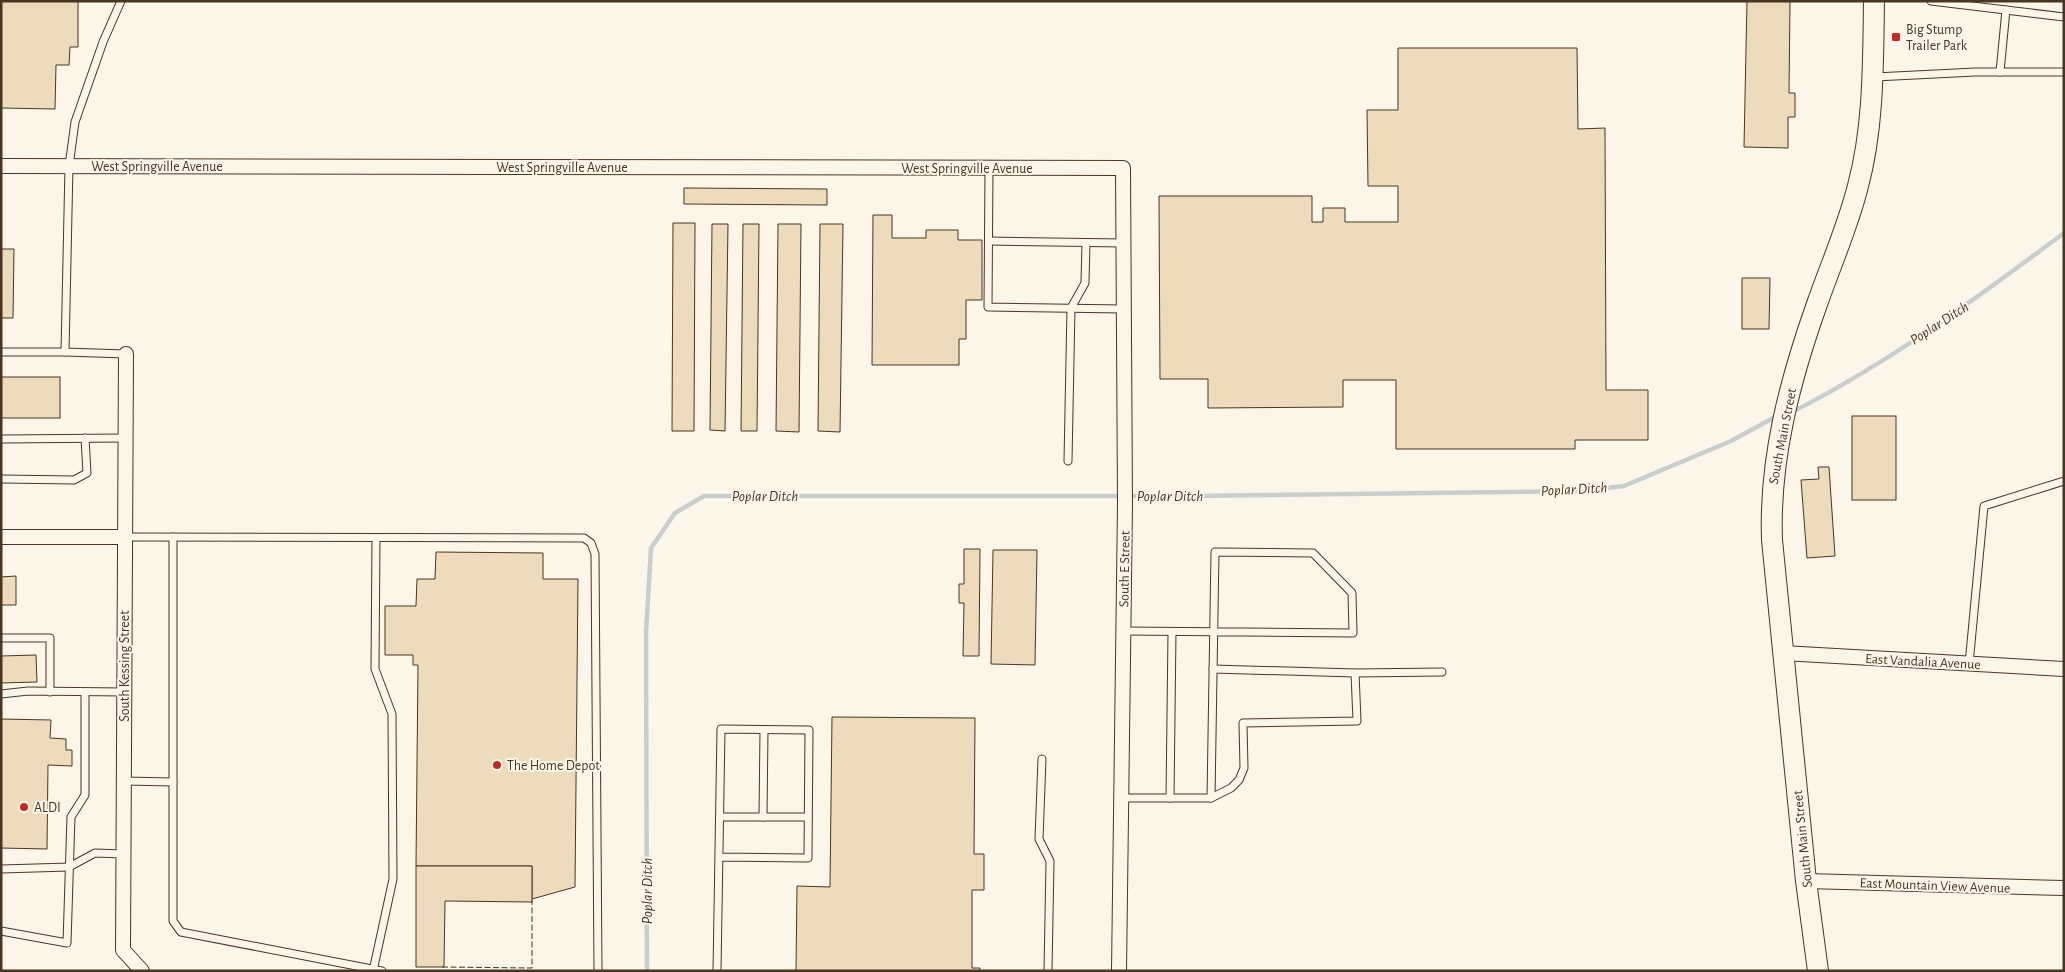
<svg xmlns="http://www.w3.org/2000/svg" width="2065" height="972" font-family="'Alegreya Sans',sans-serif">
  <rect width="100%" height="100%" fill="#fbf6e9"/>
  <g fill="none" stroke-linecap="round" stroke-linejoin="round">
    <g stroke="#c9cecd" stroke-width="4.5">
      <path d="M1792,412C1889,363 1977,298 2064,233"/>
      <path d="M647,971L646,632L651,548L675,513L704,496H1188L1584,491L1624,486L1731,441L1777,416"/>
    </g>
  </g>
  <g fill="#ecdcbc" stroke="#4a3520">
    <path d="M1,1H78V47H70L69,65H56L55,109L1,108Z"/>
    <path d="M1747,1H1790L1789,93H1795V117H1788V148L1744,147Z"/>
    <path d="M1398,48H1577L1578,129L1605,128L1606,390H1648V440H1575V449H1396V380H1343V407L1208,408V379H1160L1159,196H1312V222H1323V208H1345V222H1398V186H1368L1367,110H1398Z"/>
    <path d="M684,188L827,189V205L684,204Z"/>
    <path d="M873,215H892V238H926V230H958V240H982V300H966V339H959V365H872Z"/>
    <path d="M673,223H695L694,431H672Z"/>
    <path d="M712,224H728L725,431L710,430Z"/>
    <path d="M743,224H759L757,431H741Z"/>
    <path d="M778,224H801L799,432L776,431Z"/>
    <path d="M820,224H843L840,432L818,431Z"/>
    <path d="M1,249H14L13,318H1Z"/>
    <path d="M1742,278H1770L1769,329H1742Z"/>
    <rect x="1" y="377" width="59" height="41"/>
    <rect x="1852" y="416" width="44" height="84"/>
    <path d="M1818,467H1829L1835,556L1807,558L1801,480L1819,479Z"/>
    <path d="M964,549H980L979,656H963L964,603H959V584H964Z"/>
    <path d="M993,550H1037L1035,665L991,664Z"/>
    <path d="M436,552L543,553V579H578L575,887L532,899V866H416L418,665H413V655H385V606H416L417,579H435Z"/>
    <path d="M16,576V605H1V577Z"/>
    <path d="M36,655L37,682L1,683V656Z"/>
    <path d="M832,717L975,718L974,854H984V890H972V968H980V971H796L797,886L830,887Z"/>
    <path d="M1,719L51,720L50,738L66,739V750H72V766L48,765L47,849L1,848Z"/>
    <path d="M416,866H532V902L445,901L444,967H416Z"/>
  </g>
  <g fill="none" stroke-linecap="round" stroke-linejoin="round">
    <defs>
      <g id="service">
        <path d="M121,1L103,42L75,122L69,166L65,352L126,354"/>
        <path d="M1931,1L2064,17"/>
        <path d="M2000,72L2006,10"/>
        <path d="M1875,77L1975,72H2064"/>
        <path d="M989,169L988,307L1124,309"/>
        <path d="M989,241L1123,243"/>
        <path d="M1,352H65"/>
        <path d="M1,439L126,438"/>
        <path d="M1068,461L1071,308L1085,283L1086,243"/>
        <path d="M1,479L74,480L87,473L85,438"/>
        <path d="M125,537L584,538L591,543L595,554L598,971"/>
        <path d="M173,537V921L181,932L382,971"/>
        <path d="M1124,631C1200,631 1276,632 1353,633L1352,593L1313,553L1215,552L1211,798"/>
        <path d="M1,638H50V692"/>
        <path d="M1969,664L1984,506L2064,481"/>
        <path d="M1213,669L1355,673L1442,672"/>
        <path d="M1,694L28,691L124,692"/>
        <path d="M1042,759L1039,839L1050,861L1048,971"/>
        <path d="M124,781L173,782"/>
        <path d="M1121,798H1211L1231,788L1239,780L1244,768L1243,723L1357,721L1355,673"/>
        <path d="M1170,798L1172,632"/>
        <path d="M720,817H808"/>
        <path d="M763,817L764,730"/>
        <path d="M1,869L69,867L95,853L123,854"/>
        <path d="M1,931L67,943L71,817L85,795V692"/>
        <path d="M373,971L393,879L392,714L375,669L376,538"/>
        <path d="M717,971L721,729L809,730L808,858L719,857"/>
      </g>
      <g id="minor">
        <path d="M1,166L1123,168L1125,504L1119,971"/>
        <path d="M126,354L123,950L142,971"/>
        <path d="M1,537H125"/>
        <path d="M1783,653L2064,669"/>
        <path d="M1806,881L2064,888"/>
      </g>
      <path id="secondary" d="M1818,971L1806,881L1772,540C1769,459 1790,380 1817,304C1831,264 1848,226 1858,186C1874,126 1873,63 1874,1"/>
    </defs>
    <use href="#service" stroke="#4a3520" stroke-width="9"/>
    <use href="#minor" stroke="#4a3520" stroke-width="16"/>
    <use href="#secondary" stroke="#4a3520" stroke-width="22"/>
    <use href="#service" stroke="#fbf6e9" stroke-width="7"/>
    <use href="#minor" stroke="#fbf6e9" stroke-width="14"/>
    <use href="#secondary" stroke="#fbf6e9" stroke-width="20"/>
    <path stroke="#4a3520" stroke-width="1" stroke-dasharray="6 2.5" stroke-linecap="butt" d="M442,967L532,968V900"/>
  </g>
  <g fill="#c62828" stroke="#fbf6e9" stroke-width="2">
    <rect x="1891" y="32" width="10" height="10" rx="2.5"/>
    <circle cx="497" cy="765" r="5"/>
    <circle cx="24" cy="807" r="5"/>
  </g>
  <g text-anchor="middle" stroke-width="4" stroke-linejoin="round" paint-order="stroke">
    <g font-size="14" fill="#4a3520" stroke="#fbf6e9" text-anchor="start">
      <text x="1906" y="34">Big Stump<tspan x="1906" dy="16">Trailer Park</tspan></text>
      <text x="507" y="770">The Home Depot</text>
      <text x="34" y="812">ALDI</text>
    </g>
    <g font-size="14" fill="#4a3520" stroke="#fbf6e9">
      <text x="157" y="171">West Springville Avenue</text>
      <text x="562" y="172">West Springville Avenue</text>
      <text x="967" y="173">West Springville Avenue</text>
      <text transform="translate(1782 436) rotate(-79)" y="5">South Main Street</text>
      <text transform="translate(1124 569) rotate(-89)" y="5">South E Street</text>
      <text transform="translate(1923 661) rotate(3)" y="5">East Vandalia Avenue</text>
      <text transform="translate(124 666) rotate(-90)" y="5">South Kessing Street</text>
      <text transform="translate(1802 839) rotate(-96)" y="5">South Main Street</text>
      <text transform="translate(1935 885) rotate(2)" y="5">East Mountain View Avenue</text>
    </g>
    <g font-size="15" font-style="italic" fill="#4a3520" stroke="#fbf6e9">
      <text transform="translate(1939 323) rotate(-33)" y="5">Poplar Ditch</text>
      <text transform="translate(1574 489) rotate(-3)" y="5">Poplar Ditch</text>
      <text x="765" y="501">Poplar Ditch</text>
      <text x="1170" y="501">Poplar Ditch</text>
      <text transform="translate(647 891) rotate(-90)" y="5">Poplar Ditch</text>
    </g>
  </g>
  <rect width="2065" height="972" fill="none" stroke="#4a3520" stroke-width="5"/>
</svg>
